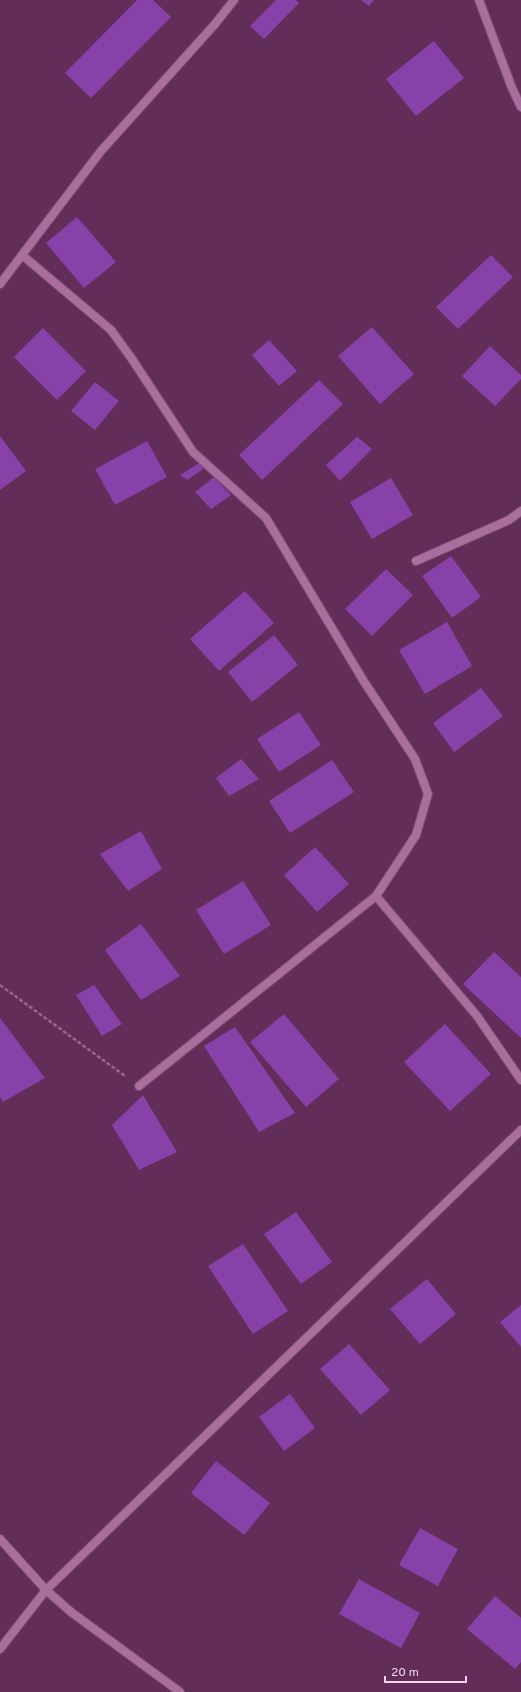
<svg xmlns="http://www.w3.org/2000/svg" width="521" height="1692" font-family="Overpass,sans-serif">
  <rect width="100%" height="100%" fill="#622d59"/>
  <g fill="#8841a8">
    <path d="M137,0H153L171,17L91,98L65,73Z"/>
    <path d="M276,0H296L299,3L264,39L250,26Z"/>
    <path d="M361,0H374L369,6Z"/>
    <path d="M434,41L464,78L416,116L386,79Z"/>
    <path d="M77,217L116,262L84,288L46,243Z"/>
    <path d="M491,255L513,277L458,329L436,307Z"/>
    <path d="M372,327L414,374L380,404L338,356Z"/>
    <path d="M43,328L86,371L57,400L14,357Z"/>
    <path d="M269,340L297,371L279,386L252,355Z"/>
    <path d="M490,346L521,375V379L495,406L462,376Z"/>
    <path d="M319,380L343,404L262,480L239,455Z"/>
    <path d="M95,382L119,401L95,430L71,411Z"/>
    <path d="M0,436L26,471L0,490Z"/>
    <path d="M357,437L372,449L340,481L326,465Z"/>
    <path d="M147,441L167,477L115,505L95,469Z"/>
    <path d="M201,462L206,467L187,480L180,475Z"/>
    <path d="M214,477L231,495L211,509L195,492Z"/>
    <path d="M391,478L413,515L372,539L350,502Z"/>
    <path d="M451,556L481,597L452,618L422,576Z"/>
    <path d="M386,569L413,595L372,636L345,609Z"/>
    <path d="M245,591L274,623L219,671L190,639Z"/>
    <path d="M447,622L472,666L425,694L399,650Z"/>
    <path d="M274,635L298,665L252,702L228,672Z"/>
    <path d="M481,688L503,716L454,752L433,723Z"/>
    <path d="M299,712L321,745L279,772L257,739Z"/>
    <path d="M241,759L259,779L229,796L216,778Z"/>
    <path d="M332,760L354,792L290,833L269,801Z"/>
    <path d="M141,831L162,869L128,891L100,854Z"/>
    <path d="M315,847L349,884L317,912L284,875Z"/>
    <path d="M243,881L271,925L224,954L196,910Z"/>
    <path d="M141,924L180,976L141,1000L105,950Z"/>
    <path d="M494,952L521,977V1038L463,984Z"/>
    <path d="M94,985L122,1024L102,1036L76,995Z"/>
    <path d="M284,1014L339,1079L306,1107L250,1042Z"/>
    <path d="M0,1018L45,1078L3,1102L0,1097Z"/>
    <path d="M445,1024L491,1074L450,1111L404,1062Z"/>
    <path d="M235,1027L295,1113L259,1132L204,1046Z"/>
    <path d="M143,1095L177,1152L139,1170L112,1125Z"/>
    <path d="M296,1212L332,1262L301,1284L264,1234Z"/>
    <path d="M243,1244L288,1311L253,1334L208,1266Z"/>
    <path d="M427,1279L456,1314L420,1344L390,1309Z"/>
    <path d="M521,1305V1347L500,1322Z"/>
    <path d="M349,1344L390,1390L361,1415L320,1369Z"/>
    <path d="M290,1394L315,1428L284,1451L259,1417Z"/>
    <path d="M216,1461L270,1503L244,1535L191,1493Z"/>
    <path d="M420,1528L458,1549L438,1586L399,1565Z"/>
    <path d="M359,1579L420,1613L401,1648L339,1614Z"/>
    <path d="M495,1596L521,1618V1662L515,1669L467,1629Z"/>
  </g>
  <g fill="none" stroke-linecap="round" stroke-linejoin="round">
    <defs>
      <g id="street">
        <path d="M479,0L512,88L521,107"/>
        <path d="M22,255L111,330L132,359L193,452L266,518L363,680L415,759L428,794L416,835L376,896L139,1086"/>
        <path d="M0,284L101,151L215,24L234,0"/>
        <path d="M416,561L509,520L521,511"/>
        <path d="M376,896L477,1016L521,1080"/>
        <path d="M0,1539L46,1590L71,1612L180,1692"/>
        <path d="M0,1649L46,1590L521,1130"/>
      </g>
    </defs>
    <use href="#street" stroke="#7a4b72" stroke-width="10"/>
    <path stroke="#95678d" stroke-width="2.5" stroke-dasharray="4 2" stroke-linecap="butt" d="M0,985L125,1076"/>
    <use href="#street" stroke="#a96e9d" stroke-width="8"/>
  </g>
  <path d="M385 1676v6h81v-6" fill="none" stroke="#f4d3ec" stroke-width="2"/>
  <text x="391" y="1676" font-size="12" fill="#f4d3ec" stroke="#622d59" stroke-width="3" paint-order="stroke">20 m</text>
</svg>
